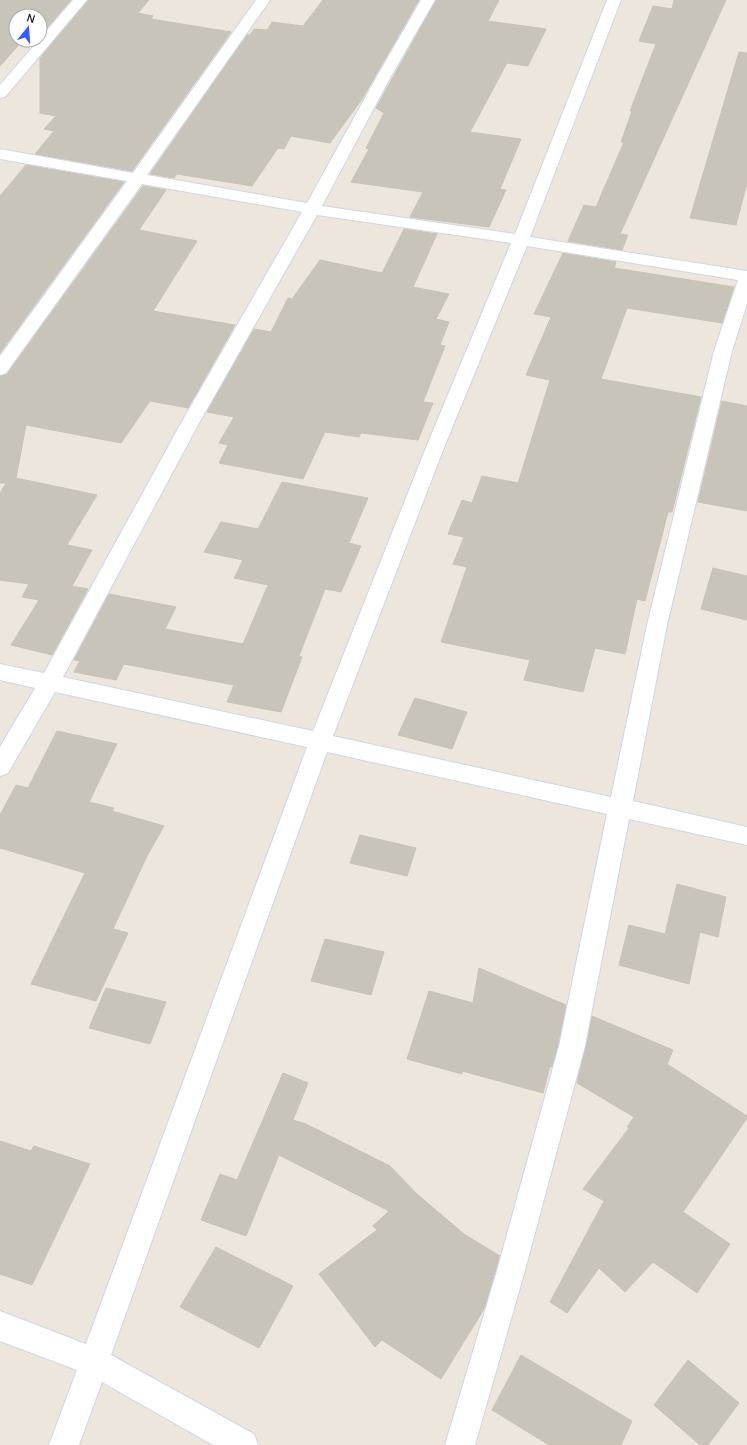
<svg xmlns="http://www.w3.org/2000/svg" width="747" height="1445" font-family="Manrope,sans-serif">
  <rect width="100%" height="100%" fill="#ede6dc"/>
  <g fill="#c9c4ba" stroke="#c9c2b5">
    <path d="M0,0H71L40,36V16H16V40H23L0,66Z"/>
    <path d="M88,0H149L138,13L153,16L151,19L231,32L132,171L35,154L54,131L44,129L56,116L40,113V58Z"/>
    <path d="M323,0H419L362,99L330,143L291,136L284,149L278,148L252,186L177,174L174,178L150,174L247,35H250L254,29L267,30L272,22L303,26Z"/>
    <path d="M436,0H499L488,21L546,29L528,66L507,63L470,132L521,139L500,189L506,190L489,227L410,217L423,192L351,182L369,149L366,148L384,113L376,108Z"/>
    <path d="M674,0H726L620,234L628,235L622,250L568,241L584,205L596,207L624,142H621L632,111H630L656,44L639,41L653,6L672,9Z"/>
    <path d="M739,52L747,53V183L736,225L690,218Z"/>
    <path d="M26,165L124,182L0,353V196Z"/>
    <path d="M143,186L166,190L139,230L197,241L153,311L235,325L188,408L150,401L121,443L26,425L16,478L97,495L67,545L92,550L72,586L88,589L52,655L11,645L39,600L22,597L29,584L0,580V493L6,483H0V376L7,374Z"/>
    <path d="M404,229L437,234L413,287L449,294L436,319L449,322L440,345L445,346L423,402L433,403L418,440L361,433L359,437L325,432L303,479L219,463L228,445L219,443L234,417L207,412L254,329L271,332L288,298L292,299L320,260L382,273Z"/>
    <path d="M563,253L616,262L614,268L734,287L722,323L627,308L601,379L701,397L672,512H668L645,601L637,599L625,654L595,648L583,692L524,680L530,660L441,642L467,567L453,564L464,537L448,534L462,500L472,503L482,476L518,483L550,380L526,375L551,317L534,314Z"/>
    <path d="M722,401L747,406V511L698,502Z"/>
    <path d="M282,482L368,498L349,543L361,546L341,592L325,589L299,656L302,657L281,712L227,702L234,685L124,664L116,680L74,672L80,661L74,660L109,594L176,607L165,629L243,644L268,585L234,578L243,560L204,552L221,522L258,529Z"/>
    <path d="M713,568L747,576V620L701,609Z"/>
    <path d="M415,698L467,712L452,749L398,735Z"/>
    <path d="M57,731L117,744L89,802L114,808L112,811L164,826L147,856L113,929L128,933L96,1001L31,984L85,873L0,848V815L16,785L28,788Z"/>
    <path d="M360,835L416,848L407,876L350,863Z"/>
    <path d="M677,884L726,897L718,937L700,932L689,984L619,965L629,925L665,934Z"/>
    <path d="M325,939L384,952L371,995L311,981Z"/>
    <path d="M479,968L566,1005L558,1046L552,1067L550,1066L543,1093L462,1071V1074L407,1059L429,991L473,1003Z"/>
    <path d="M106,988L166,1002L150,1044L89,1028Z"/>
    <path d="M592,1016L673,1050L667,1064L747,1116V1118L683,1212L730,1244L697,1293L653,1262L625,1292L599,1268L567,1313L550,1302L604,1201L583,1189L629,1128L627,1127L634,1117L577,1083Z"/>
    <path d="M283,1073L308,1083L293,1120L306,1124L390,1166L417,1194L464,1234L500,1256L484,1309L441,1379L382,1340L375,1347L319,1274L377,1230L373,1226L389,1211L279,1155L246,1236L201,1220L220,1174L237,1180Z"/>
    <path d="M0,1141L31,1151L34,1146L90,1164L32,1285L0,1274Z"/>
    <path d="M216,1247L293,1286L259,1348L180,1307Z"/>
    <path d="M521,1355L632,1421L621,1445H549L492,1410Z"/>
    <path d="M688,1360L739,1403L708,1445H700L654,1405Z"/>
  </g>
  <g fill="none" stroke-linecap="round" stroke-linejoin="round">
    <defs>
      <g id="minor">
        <path d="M73,0H87L5,97L0,98V85Z"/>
        <path d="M256,0H270L147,175L307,203L376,78L421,0H435L390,78L322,206L515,234L607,0H621L530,237L747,271V304L732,351L667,625L633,801L747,827V845L629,819L585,1046L524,1274L475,1445H445L496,1274L559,1046L607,814L327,752L111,1355L254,1434L258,1445H213L102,1382L79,1445H49L77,1370L0,1341V1311L86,1344L307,747L55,692L8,773L0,776V747L35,688L0,680V664L44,673L180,425L302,212L142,184L6,373L0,375V356L127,181L0,159V149L133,173ZM317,215L511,243L427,445L313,731L63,677L198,425ZM527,246L738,280L714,351L647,625L611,797L333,736L445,445Z"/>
      </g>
    </defs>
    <use href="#minor" stroke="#d1d5e4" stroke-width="2"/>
    <use href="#minor" fill="#fff" fill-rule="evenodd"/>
  </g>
  <g transform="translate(28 28) rotate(17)"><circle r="19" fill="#ffffff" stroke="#aaaaaa"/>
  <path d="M0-3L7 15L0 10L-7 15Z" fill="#375bff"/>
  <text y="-6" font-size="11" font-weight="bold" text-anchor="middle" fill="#2b2b2b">N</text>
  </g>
</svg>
